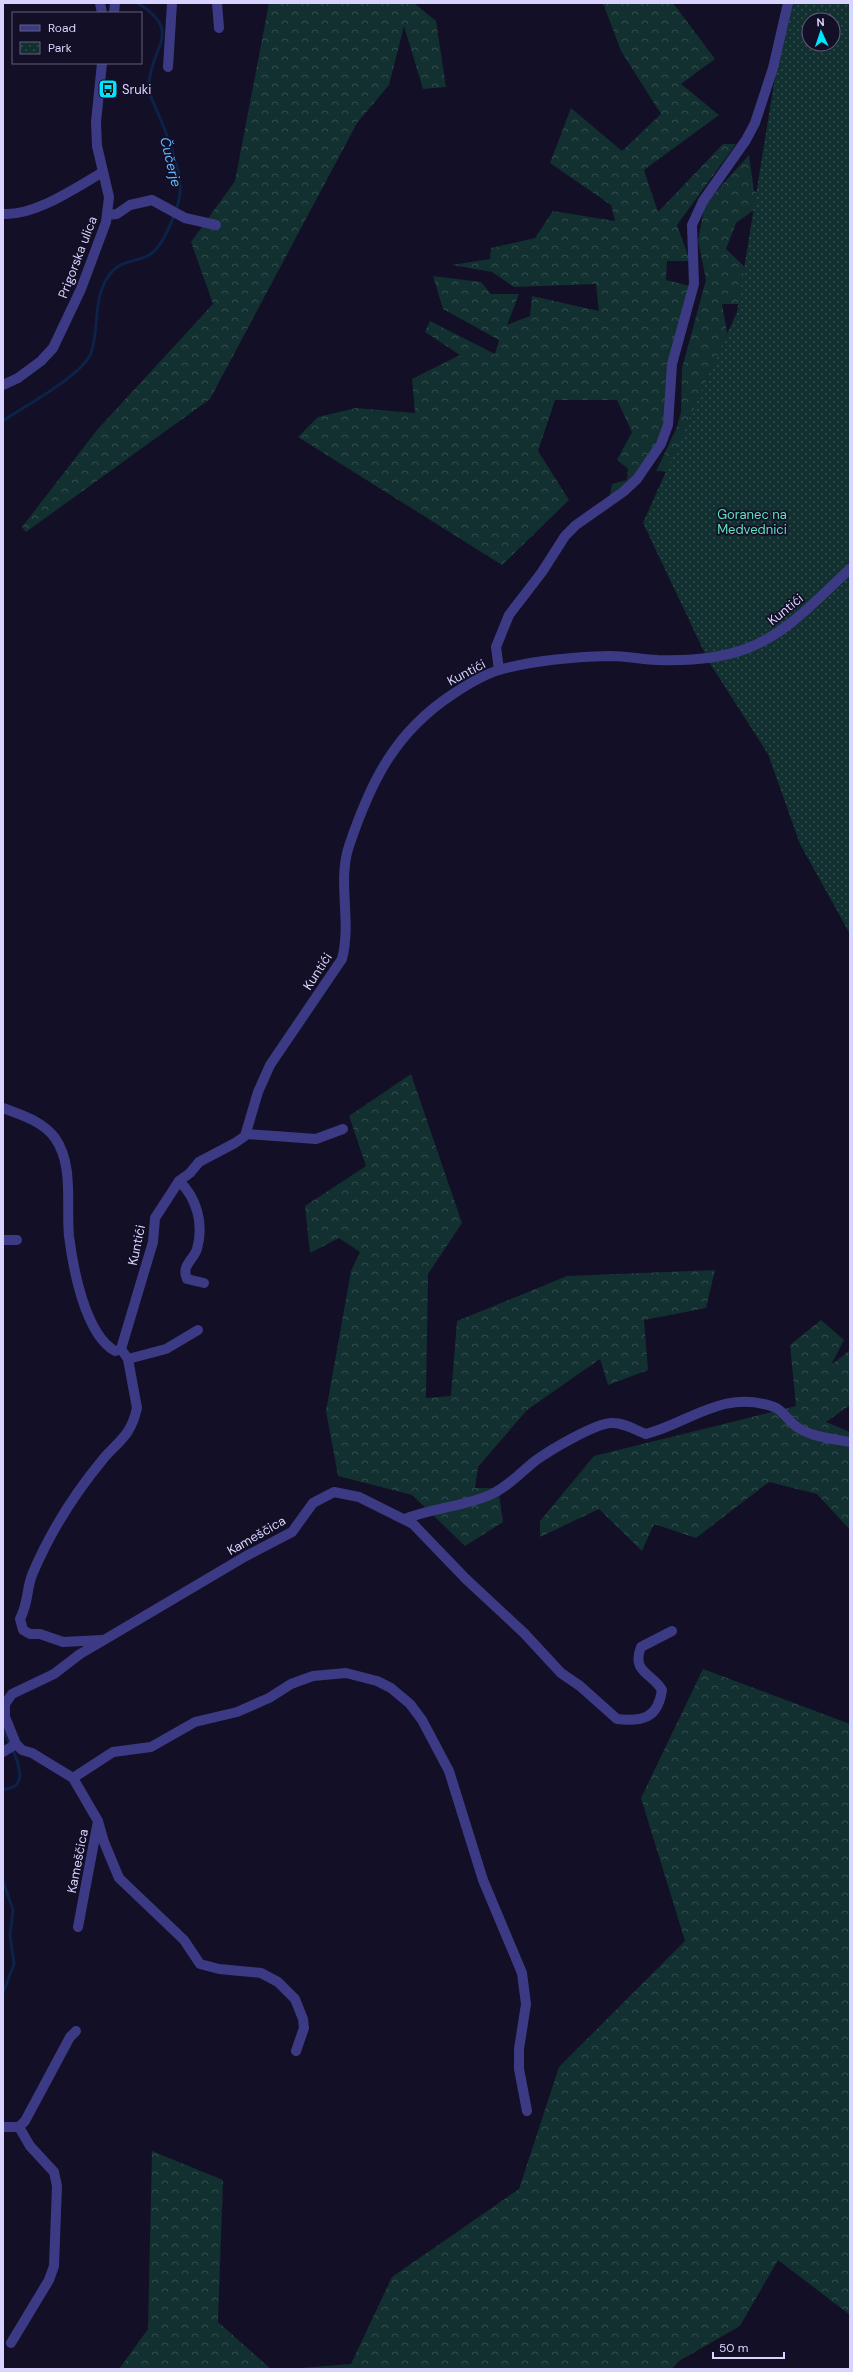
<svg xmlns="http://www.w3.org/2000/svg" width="853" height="2372" font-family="'DM Sans',sans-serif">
  <defs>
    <pattern id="forest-crowns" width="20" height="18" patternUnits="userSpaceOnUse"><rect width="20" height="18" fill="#12302f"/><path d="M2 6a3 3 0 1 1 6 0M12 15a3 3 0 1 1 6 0" fill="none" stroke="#344d4e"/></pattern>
    <pattern id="park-dots" width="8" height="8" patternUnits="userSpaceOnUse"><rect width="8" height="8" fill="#12302f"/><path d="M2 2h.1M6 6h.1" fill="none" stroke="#344d4e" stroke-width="1.8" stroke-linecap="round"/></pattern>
  </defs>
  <rect width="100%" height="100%" fill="#130f26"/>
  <g fill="url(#forest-crowns)">
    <path d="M269,3H414L436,21L446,87L423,89L404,26L389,85L357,123L210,399L26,532L22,527L97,430L213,304L191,242L235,181Z"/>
    <path d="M603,3H673L715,59L681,84L719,115L644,170L658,212L723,144H736L677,225L690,261H667L666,280L694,287L669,366L667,424L632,485L609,499L612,484L627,480L628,469L617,460L632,432L617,400H555L538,451L569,500L502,565L298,437L318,417L356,408L415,413L412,379L460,355L425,332L430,321L495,354L499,340L443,309L433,276L481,282L491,294H519L507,325L530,316L532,296L599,311L596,284L514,287L492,272L452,265L490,259L491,248L535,238L553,211L615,221L611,205L550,163L571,108L622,151L661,114L621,51Z"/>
    <path d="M749,155L754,191L772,197L736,223L726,249L745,267L739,304H722L727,332L731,341L850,351L709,473L656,471L677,427L681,412L682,368L706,280L698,240L705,204Z"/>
    <path d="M411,1074L462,1223L428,1274L426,1398L451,1396L457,1321L567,1276L715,1270L706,1308L644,1320L648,1370L608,1385L600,1359L527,1410L478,1467L475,1488H498L503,1522L465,1546L412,1495L338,1476L326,1411L351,1271L360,1252L339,1238L310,1253L305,1206L366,1166L349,1116Z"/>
    <path d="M821,1320L844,1340L831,1365L850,1350V1405L826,1422L850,1432V1530L817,1494L769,1482L696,1538L654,1524L642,1551L599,1509L540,1537V1521L594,1456L796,1406L790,1345Z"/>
    <path d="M703,1669L850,1724V2315L778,2260L740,2326L679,2361L672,2369H287L351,2364L392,2277L519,2189L559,2067L685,1941L641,1798Z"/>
    <path d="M152,2151L223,2180L218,2322L271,2369H119L148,2329Z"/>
  </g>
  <path fill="url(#park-dots)" fill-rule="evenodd" d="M787,3H850V934L800,844L768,754L709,662L643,523L737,312ZM809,20H833V44H809Z"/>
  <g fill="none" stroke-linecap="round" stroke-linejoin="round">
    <g stroke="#0c2248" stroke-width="3">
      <path d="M3,421C23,407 83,375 91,353C100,327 92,297 110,274C120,260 135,263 149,255C163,248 178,209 180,194C182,174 168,137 160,118C156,107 148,96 149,84C151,45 184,33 138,3"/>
      <path d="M3,1730C8,1741 29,1776 15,1786C12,1788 6,1789 3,1790"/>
      <path d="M3,1881L13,1910L10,1935L14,1964L3,1993"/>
    </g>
    <g stroke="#3d3a85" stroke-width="10">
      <path d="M100,3L102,13"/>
      <path d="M217,3L219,28"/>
      <path d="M114,13L115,3"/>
      <path d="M168,67L172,3"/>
      <path d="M3,214C35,216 75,188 103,172"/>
      <path d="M107,215L117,214L130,205L152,200L185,218L216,225"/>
      <path d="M3,385L18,378L41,361L53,348L81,289L106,222L109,197L97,146L96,122L102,63"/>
      <path d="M499,670L496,647L509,615L542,572L565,536L576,525L623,492L637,479L661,444L668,425L672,364L694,284L692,225L703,201L746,140L755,123L773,68L788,3"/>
      <path d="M3,1108C21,1115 43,1121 55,1138C74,1165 66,1205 69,1236C73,1268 85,1334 115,1351L121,1349L153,1242L155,1218L179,1181L190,1173L199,1162L235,1143L245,1136L258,1092L270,1065L342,959C352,921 337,882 349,846C371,781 395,732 453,694C468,684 483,675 499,670C534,660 573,657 609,656C625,656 641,659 657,660C687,661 720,659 748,648C788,633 819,597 850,569"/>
      <path d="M246,1134L316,1139L343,1129"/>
      <path d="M179,1181C197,1198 204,1224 197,1249C193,1261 181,1265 187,1279L204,1283"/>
      <path d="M3,1240H17"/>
      <path d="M128,1359L166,1349L198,1330"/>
      <path d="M405,1519C432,1508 462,1507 490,1495C508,1487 520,1473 535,1461C550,1450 594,1424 611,1423C623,1422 635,1430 646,1434C691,1422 723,1389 774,1407C783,1410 789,1422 797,1427C811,1437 834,1439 850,1442"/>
      <path d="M102,1640L63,1642L40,1634H30L23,1630L20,1619C29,1601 26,1591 32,1575C50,1532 74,1494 104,1458C120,1440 131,1435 137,1408L128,1359L121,1349"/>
      <path d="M16,1744L5,1717V1704L12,1694L54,1674L80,1654L104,1640L246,1556L292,1532L313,1503L334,1492L359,1497L413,1524L466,1579L524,1633L561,1673L580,1686L617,1719C643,1722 658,1718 662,1690C652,1673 631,1672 641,1647L672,1631"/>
      <path d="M3,1752L16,1744L22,1750L32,1753L73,1778L98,1821L78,1927"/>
      <path d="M73,1778L113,1752L151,1747L195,1722L237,1712L269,1698L291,1684L313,1676L346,1673L377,1681L391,1688L410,1704L422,1720L449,1771L483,1880L522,1973L526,2004L519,2049V2069L527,2111"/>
      <path d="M98,1821L104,1842L119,1878L184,1940L200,1964L219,1969L261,1973L278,1982L295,1999L303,2019L304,2028L296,2051"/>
      <path d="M3,2127H19L25,2121L70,2037L76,2031"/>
      <path d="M11,2343L49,2280L54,2266L57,2186L54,2172L30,2146L19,2127"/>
    </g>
  </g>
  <defs>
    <symbol id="bus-square" viewBox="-11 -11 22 22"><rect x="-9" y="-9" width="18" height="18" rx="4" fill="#00e5ff" stroke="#130f26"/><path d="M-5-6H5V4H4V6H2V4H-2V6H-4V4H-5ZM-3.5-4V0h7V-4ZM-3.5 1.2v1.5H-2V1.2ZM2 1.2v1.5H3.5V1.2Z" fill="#111"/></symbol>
  </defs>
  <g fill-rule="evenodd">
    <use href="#bus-square" x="97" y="78" width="22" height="22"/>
  </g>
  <g text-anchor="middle" stroke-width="3.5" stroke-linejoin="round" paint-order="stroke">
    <g font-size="13" fill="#d9d4ff" stroke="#130f26" text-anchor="start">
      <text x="122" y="94">Sruki</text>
    </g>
    <g font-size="13" fill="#d9d4ff" stroke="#130f26">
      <text transform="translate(77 257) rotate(-69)" y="5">Prigorska ulica</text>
      <text transform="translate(785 609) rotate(-39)" y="5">Kuntići</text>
      <text transform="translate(466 672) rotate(-28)" y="5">Kuntići</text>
      <text transform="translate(317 971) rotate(-57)" y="5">Kuntići</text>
      <text transform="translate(136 1245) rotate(-78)" y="5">Kuntići</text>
      <text transform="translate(256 1535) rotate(-30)" y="5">Kameščica</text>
      <text transform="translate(77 1861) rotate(-79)" y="5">Kameščica</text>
    </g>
    <g font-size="13" fill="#5fe0c0" stroke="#130f26">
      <text x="752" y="519">Goranec na<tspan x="752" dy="15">Medvednici</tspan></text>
    </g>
    <g font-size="14" font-style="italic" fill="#62b6ff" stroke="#130f26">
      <text transform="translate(171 162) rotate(76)" y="5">Čučerje</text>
    </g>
  </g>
  <rect width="853" height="2372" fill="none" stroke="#d9d4ff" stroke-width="8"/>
  <rect x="12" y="12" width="130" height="52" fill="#130f26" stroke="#625e7d"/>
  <rect x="20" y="25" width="20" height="6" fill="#3d3a85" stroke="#625e7d"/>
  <text x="48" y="32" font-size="12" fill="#d9d4ff">Road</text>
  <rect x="20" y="42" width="20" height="12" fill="url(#park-dots)" stroke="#625e7d"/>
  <text x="48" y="52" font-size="12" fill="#d9d4ff">Park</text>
  <g transform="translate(821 32) rotate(357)"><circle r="19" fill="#130f26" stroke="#625e7d"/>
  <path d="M0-3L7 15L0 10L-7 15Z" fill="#00e5ff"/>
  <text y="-6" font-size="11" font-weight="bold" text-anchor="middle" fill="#d9d4ff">N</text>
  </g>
  <path d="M713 2352v6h71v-6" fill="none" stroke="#d9d4ff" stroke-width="2"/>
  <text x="719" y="2352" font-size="12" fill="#d9d4ff" stroke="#130f26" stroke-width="3" paint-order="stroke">50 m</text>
</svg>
